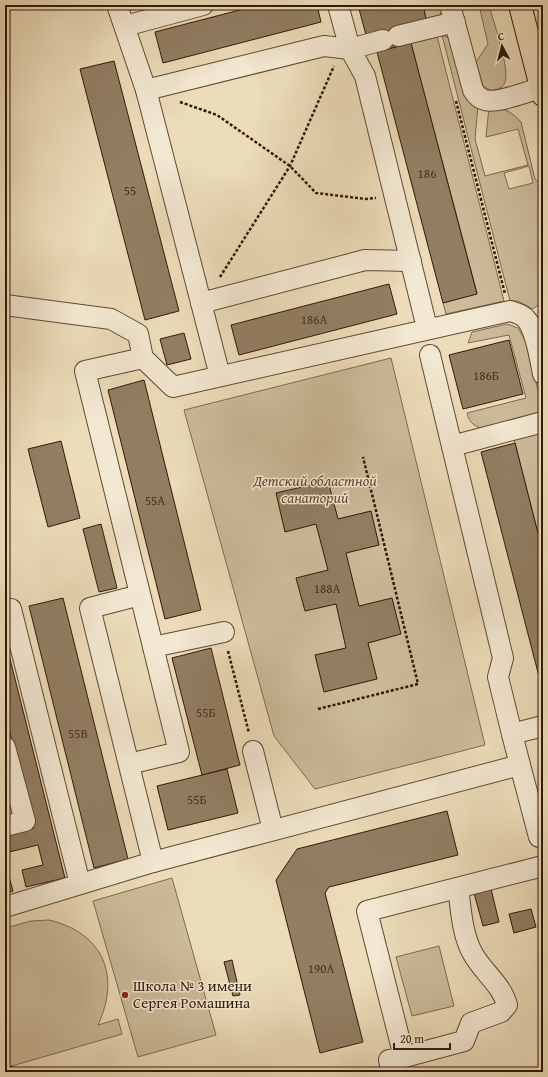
<svg xmlns="http://www.w3.org/2000/svg" width="548" height="1077" font-family="'Gentium Book Plus',serif">
  <rect width="100%" height="100%" fill="#ecdcb9"/>
  <filter id="stains"><feTurbulence type="fractalNoise" baseFrequency=".005" numOctaves="4"/><feColorMatrix values="0 0 0 0 .2 0 0 0 0 .09 0 0 0 0 .02 0 0 0 .5 -.17"/></filter>
  <radialGradient id="worn" r=".72"><stop offset=".6" stop-color="#630" stop-opacity="0"/><stop offset="1" stop-color="#630" stop-opacity=".3"/></radialGradient>
  <g fill="#ccbb9a" stroke="#7e6a50" fill-rule="evenodd">
    <path d="M423,5H442L443,10L439,16L426,19Z"/>
    <path d="M479,5H489C493,21 510,68 505,82C503,88 498,89 492,91L483,86L476,62L488,44Z"/>
    <path d="M442,35L451,39L478,105L475,139L485,176L528,165L518,129L486,137L489,107C503,107 512,112 521,122L535,179L543,186V301L533,309L518,301H510ZM529,166L533,183L509,189L504,173Z"/>
    <path d="M437,36L504,301L446,314L443,303L477,293L411,43Z"/>
    <path d="M507,324L518,328L525,340L540,398L541,409L538,415L485,429C475,427 469,423 467,413L526,398L509,335L468,343L472,332Z"/>
    <path d="M391,358L485,745L315,789L274,736L184,410Z"/>
    <path d="M543,432V553L514,439Z"/>
    <path d="M172,878L216,1035L138,1057L93,901Z"/>
    <path d="M49,920C103,933 121,975 98,1025L118,1019L122,1034L5,1068V928L31,921Z"/>
    <path d="M439,946L454,1006L412,1016L396,957Z"/>
  </g>
  <g fill="#927e63" stroke="#301905">
    <path d="M259,5H317L321,22L163,63L155,32Z"/>
    <path d="M358,5H423L426,19L396,28L401,46L386,50L381,32L366,35Z"/>
    <path d="M411,43L477,294L443,303L377,52Z"/>
    <path d="M114,61L179,311L145,320L80,69Z"/>
    <path d="M389,284L397,314L239,355L231,325Z"/>
    <path d="M184,333L191,359L167,365L160,339Z"/>
    <path d="M509,340L523,394L463,409L449,355Z"/>
    <path d="M144,380L201,610L165,619L108,390Z"/>
    <path d="M61,441L80,518L48,527L28,449Z"/>
    <path d="M515,443L543,553V692L481,452Z"/>
    <path d="M328,481L338,519L371,511L379,545L346,553L359,606L392,598L401,634L368,643L377,679L324,692L315,655L346,648L336,604L305,611L296,578L328,570L316,524L285,532L276,493Z"/>
    <path d="M101,524L117,588L99,592L83,529Z"/>
    <path d="M63,598L128,859L94,868L29,606Z"/>
    <path d="M5,639L65,878L26,887L22,870L43,865L38,845L5,853V835L34,828L5,714Z"/>
    <path d="M211,648L240,765L202,775L172,658Z"/>
    <path d="M227,769L238,813L168,830L157,786Z"/>
    <path d="M447,811L458,855L329,887L325,893L363,1042L320,1053L276,880L297,849Z"/>
    <path d="M8,873L13,891L5,893V874Z"/>
    <path d="M491,889L499,922L483,926L474,893Z"/>
    <path d="M531,909L536,927L514,933L509,914Z"/>
    <path d="M232,960L240,995L233,996L224,962Z"/>
  </g>
  <g fill="none" stroke-linecap="round" stroke-linejoin="round">
    <defs>
      <g id="minor">
        <path d="M117,5L146,90L220,376"/>
        <path d="M338,5L350,49L383,40"/>
        <path d="M450,5L473,90C476,95 480,99 485,100C497,104 528,91 541,88"/>
        <path d="M125,26L203,5"/>
        <path d="M398,36L455,22"/>
        <path d="M146,90L324,46L350,49L365,76L427,328"/>
        <path d="M201,303L365,260L411,261"/>
        <path d="M5,305L111,319L138,334L143,358"/>
        <path d="M430,355L503,658L498,677L512,734"/>
        <path d="M452,446L543,422"/>
        <path d="M140,595L90,608L153,862"/>
        <path d="M11,609L80,884"/>
        <path d="M153,647L224,632"/>
        <path d="M5,747L25,821L5,826"/>
        <path d="M253,751L273,830"/>
        <path d="M129,764L179,752L85,371L143,358L173,387L510,311C516,313 522,314 526,319C536,330 540,359 543,374"/>
        <path d="M520,765L539,837L543,836"/>
        <path d="M5,907L153,862L520,765L512,734L543,726"/>
        <path d="M404,1057L464,1041L471,1023L501,1012L507,1005C502,985 483,972 473,954C462,935 461,909 458,888"/>
        <path d="M392,1072L389,1060L404,1057L367,911L543,866"/>
      </g>
      <path id="major" d="M520,5L543,95"/>
    </defs>
    <use href="#minor" stroke="#5f4a32" stroke-width="22"/>
    <use href="#major" stroke="#301905" stroke-width="24"/>
    <g stroke="#301905" stroke-width="2.5" stroke-dasharray="3 2" stroke-linecap="butt">
      <path d="M456,101L505,294"/>
      <path d="M180,102L217,115L290,166L316,193L366,199L376,198"/>
      <path d="M220,277L290,166L334,66"/>
      <path d="M228,651L249,733"/>
      <path d="M318,709L418,684L363,457"/>
      <path d="M11,1066L13,1072"/>
    </g>
    <use href="#minor" stroke="#f3e8d2" stroke-width="20"/>
    <use href="#major" stroke="#ecdcb9" stroke-width="22"/>
  </g>
  <circle fill="#8f2418" stroke="#f3e8d2" stroke-width="1.5" cx="125" cy="995" r="4"/>
  <g text-anchor="middle" stroke-width="3" stroke-linejoin="round" paint-order="stroke">
    <g font-size="13" fill="#48321c">
      <text x="427" y="178">186</text>
      <text x="130" y="195">55</text>
      <text x="314" y="324">186А</text>
      <text x="486" y="380">186Б</text>
      <text x="155" y="505">55А</text>
      <text x="327" y="593">188А</text>
      <text x="206" y="717">55Б</text>
      <text x="78" y="738">55В</text>
      <text x="197" y="804">55Б</text>
      <text x="321" y="973">190А</text>
    </g>
    <g font-size="15" font-style="italic" fill="#5f4a32" stroke="#f3e8d2">
      <text x="315" y="486">Детский областной<tspan x="315" dy="17">санаторий</tspan></text>
    </g>
    <g font-size="15" fill="#301905" stroke="#f3e8d2" text-anchor="start">
      <text x="133" y="991">Школа № 3 имени<tspan x="133" dy="17">Сергея Ромашина</tspan></text>
    </g>
  </g>
  <rect width="548" height="1077" fill="none" stroke="#ecdcb9" stroke-width="20"/>
  <rect x="6" y="6" width="536" height="1065" fill="none" stroke="#301905" stroke-width="2"/>
  <rect x="10" y="10" width="528" height="1057" fill="none" stroke="#301905"/>
  <g transform="translate(502 46) rotate(353)" stroke="#f3e8d2" stroke-width="3" paint-order="stroke">
  <path d="M0-3L7 15L0 10L-7 15Z" fill="#301905"/>
  <text y="-6" font-size="11" font-weight="bold" text-anchor="middle" fill="#301905">С</text>
  </g>
  <path d="M394 1043v6h56v-6" fill="none" stroke="#301905" stroke-width="2"/>
  <text x="400" y="1043" font-size="12" fill="#301905" stroke="#f3e8d2" stroke-width="3" paint-order="stroke">20 m</text>
  <rect width="100%" height="100%" filter="url(#stains)"/>
  <rect width="100%" height="100%" fill="url(#worn)"/>
</svg>
